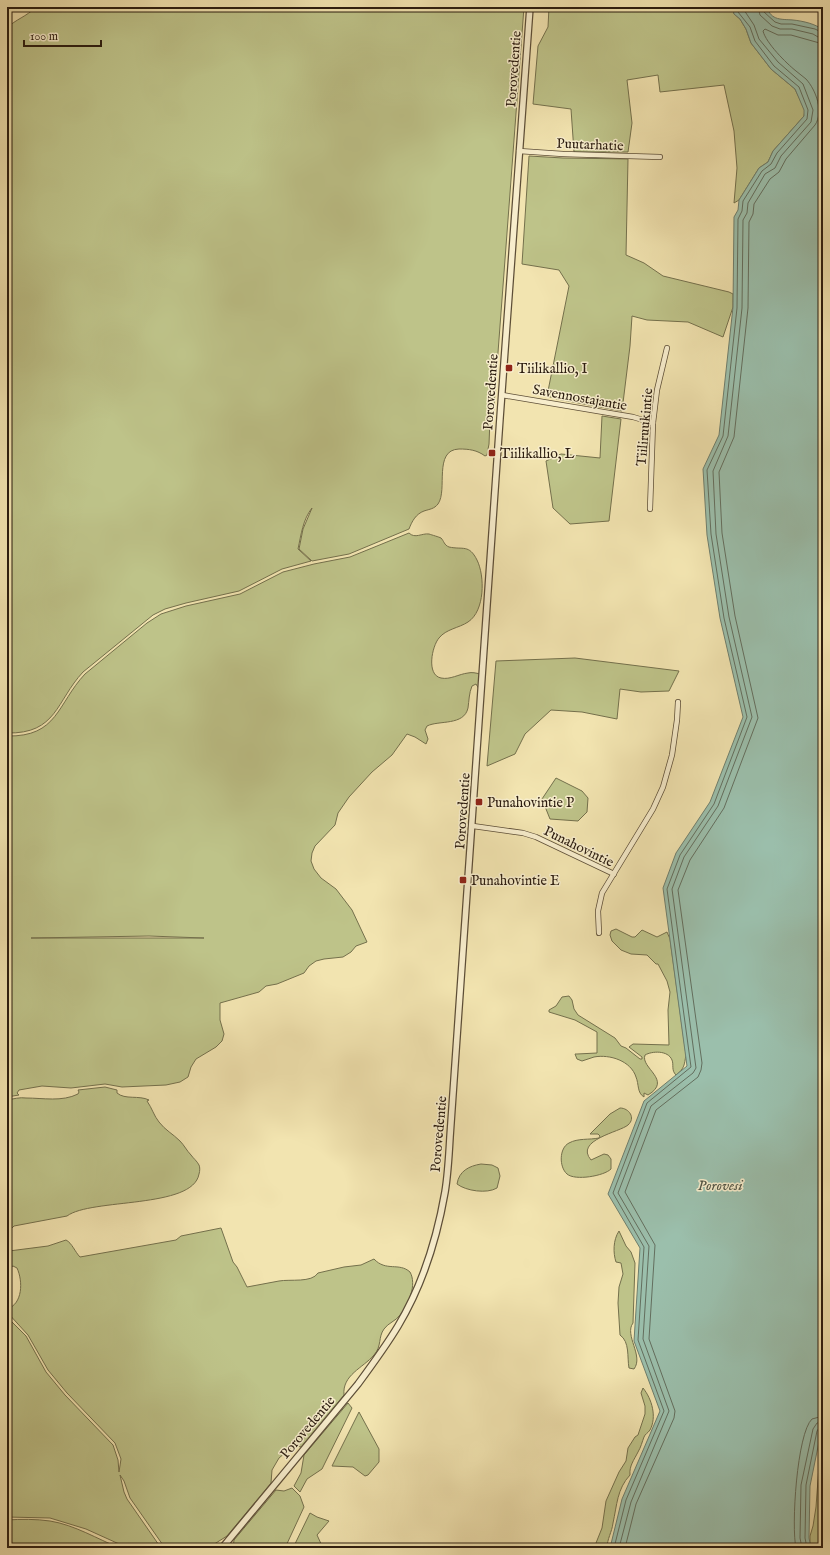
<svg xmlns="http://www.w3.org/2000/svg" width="830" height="1555" font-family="'IM FELL English',serif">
  <rect width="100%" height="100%" fill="#f2e4b0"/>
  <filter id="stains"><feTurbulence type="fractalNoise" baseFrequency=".005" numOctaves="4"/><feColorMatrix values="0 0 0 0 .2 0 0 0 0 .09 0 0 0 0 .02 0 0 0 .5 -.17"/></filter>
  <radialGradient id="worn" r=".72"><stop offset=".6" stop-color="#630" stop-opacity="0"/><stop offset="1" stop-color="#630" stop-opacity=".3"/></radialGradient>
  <g fill="#bec389" stroke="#74704c" fill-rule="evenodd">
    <path d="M36,7H524L493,419H490L489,444L487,455L485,456C477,450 469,449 459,449C433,450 448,490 438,504C434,509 430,509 424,511C416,514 412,521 409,529L349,554L312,561L299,549L303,529L312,508C303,519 301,535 298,549L311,561L282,569L239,591L186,603L165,609L153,615L83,672C56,701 57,734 7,733V28C16,19 26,17 36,7Z"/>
    <path d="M549,7H697L733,10L734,14L740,19L746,29L751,43L771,69L795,89L805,110L804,116L773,151L768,162L759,168L739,200L734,203L737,168L734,131L724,85L660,92L658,75L627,80L632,123L628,152H574L571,109L533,104L538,46L548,27Z"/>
    <path d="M529,156L563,158L628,159L626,255L644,263L663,276L729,292L733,294V307L723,337L688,322L647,320L632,316L630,346L622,411L557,399L547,396L569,286L559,270L522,264Z"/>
    <path d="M602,416L621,419L609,521L570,524L553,508L546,461L561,454L600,458Z"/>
    <path d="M409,533C415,539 422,533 429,534C432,535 439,537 441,538C444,541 444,545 449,547C463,550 469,544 477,560C485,576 485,611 468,622C459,628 446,629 439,638C432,646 426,675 441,678C450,680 459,674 468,673C472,672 476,673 480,674L479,689L476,684L472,686C469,693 469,701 468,708C464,726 439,720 427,726L425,730L428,739L426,744L415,737L407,734L392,755L372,772L349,797L338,813L335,825L315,846L312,853L311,861L314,869L321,878L336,889L352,910L367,942L356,946L351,952L343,957L324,959L316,961L309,966L304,973L277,984L266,986L259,992L220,1003V1020L224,1034L222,1041L216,1047L196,1059L191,1067L188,1077L180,1082L166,1085L122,1087L105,1084L71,1088L42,1086L19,1090L17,1093L19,1095L7,1097V736C58,737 57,704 85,674L147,623L161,614L186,606L240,594L283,572L314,564L350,557ZM149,936L204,938H31Z"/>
    <path d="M575,658L679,671L669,691L641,692L620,689L617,719L582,712L551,710L525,734L515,754L487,766L496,661Z"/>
    <path d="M556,778L582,791L588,798L587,812L578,821L550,819L542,799Z"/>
    <path d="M616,929L632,937H635L642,930L657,937L667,932L670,939L686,1055C684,1065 685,1068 676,1075C671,1070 674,1065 672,1060C668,1050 652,1051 645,1055C640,1068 673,1080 648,1095L644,1093V1097C637,1093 639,1084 636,1077C631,1061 610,1054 594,1057C590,1058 586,1060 582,1061L577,1059L575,1054H577L597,1053V1032L575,1020L549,1012V1010L556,1006L562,997L569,996L572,1000L574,1009L578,1015L615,1038L621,1046L626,1048L640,1059H642V1057L629,1047L633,1044L669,1045L668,1010L670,992L667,981L658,964H656L647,955L631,954L621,950L612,941L610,935L611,931Z"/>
    <path d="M105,1087L117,1090V1093C125,1100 139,1095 149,1100L147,1101C152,1108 154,1116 159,1122C165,1130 173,1134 180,1141C184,1145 187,1151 191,1155C193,1158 197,1161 199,1165C200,1167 200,1171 199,1174C193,1209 91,1198 67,1216L14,1226L8,1232L7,1238V1100C13,1099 20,1097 26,1098C43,1098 62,1102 78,1094L79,1092L78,1090Z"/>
    <path d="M620,1108C629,1108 636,1118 628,1125C620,1132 574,1140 591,1160L604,1154L608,1155L611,1159V1169C604,1176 575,1181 567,1174C559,1167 559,1148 569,1143C578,1138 589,1140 599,1138L600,1136L598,1134H590L610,1114Z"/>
    <path d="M481,1164L492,1165L498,1168L500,1176L497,1188C487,1194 466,1191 457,1184C459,1171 469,1166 481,1164Z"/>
    <path d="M221,1228L233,1262L237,1267L247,1287C258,1285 268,1283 279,1281C290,1279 312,1283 318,1273L344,1267L361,1265L374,1259C386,1272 399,1262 410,1272C417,1284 409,1305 400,1315C396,1321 388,1323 384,1329C378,1337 382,1346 374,1355C363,1368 342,1375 344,1395L301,1447L297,1446L292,1447L279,1458L272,1470L271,1483L227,1536L208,1548H165L130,1498L124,1481L120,1475L124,1492L127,1499L161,1548H128L86,1529L50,1518L7,1517V1317L26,1336L46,1372L65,1395L113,1445L118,1460L119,1472L121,1459L115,1443L67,1393L48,1370L28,1335L7,1312V1309C23,1304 23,1281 17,1268L13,1266L7,1269V1245L9,1251L48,1246L66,1240C72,1243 75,1252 80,1257L176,1240L181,1236Z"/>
    <path d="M619,1231L626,1246L631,1252L635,1263L633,1323C624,1335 644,1356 634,1369L629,1368C627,1357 630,1342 620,1335L618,1303L619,1287L623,1274L621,1263L616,1262C613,1253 613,1240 619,1231Z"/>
    <path d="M643,1388C652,1399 657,1417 650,1430C648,1433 645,1434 644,1437C642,1442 641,1447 638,1452C634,1460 629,1466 630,1475C617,1489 617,1505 613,1523C612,1532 607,1539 607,1548H594L602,1528L606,1501L619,1472L626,1461L628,1448L635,1437L638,1435L645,1414V1406L641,1393Z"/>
    <path d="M348,1403L352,1408L322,1469L307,1479L300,1492L294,1486L301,1473L304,1455Z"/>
    <path d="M359,1412L379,1449V1462L368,1475L365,1476L353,1467L332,1466Z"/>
    <path d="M823,1442V1548H813L810,1543V1536L813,1526L816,1507L820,1452Z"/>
    <path d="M292,1488L300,1496L304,1507L285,1548H233L234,1540L276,1490L284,1491Z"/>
    <path d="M310,1513L317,1517L329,1521L317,1535L323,1548H293Z"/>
    <path d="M7,1520C21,1519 36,1519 50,1521C75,1525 97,1539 120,1548H7Z"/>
  </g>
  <path fill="#9bbfac" stroke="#6e7e6d" d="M735,7H767C771,21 782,19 793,20C803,21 816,24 823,30V1422L810,1486L809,1538L811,1548H610L622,1499L660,1411L634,1341L640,1248L608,1194L644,1101L687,1066L663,888L676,853L710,802L743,717L720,618L707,535L703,469L719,435L733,307L734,217L738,210L739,200L759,168L768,162L773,151L804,116V110L795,89L771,69L751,43L746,29L740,19L734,14L733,10Z"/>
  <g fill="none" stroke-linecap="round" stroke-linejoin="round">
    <g stroke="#636e5e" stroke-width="1">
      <path d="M758,7L760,15L772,26L780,29H792L813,34L818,37L823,38"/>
      <path d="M763,7L764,12L775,22L781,24H792L815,29L823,33"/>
      <path d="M614,1548L626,1500L664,1411L638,1340L644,1247L613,1193L647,1103L691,1067L667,889L680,855L714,804L747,717L724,618L711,534L707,470L723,436L737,308L738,219L742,211L743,201L762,171L771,164L777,153L807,119L808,110L799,87L774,66L755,41L750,27L738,12L739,7"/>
      <path d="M619,1548L631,1502L669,1411L643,1339L649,1246L618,1193L651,1106L693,1073L696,1068L672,889L684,857L718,806L752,717L729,617L716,534L713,471L728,436L742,308L743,220L747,213L748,203L765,174L775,168L781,156L811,122L813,110L803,84L778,62L759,39L754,25L744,10V7"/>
      <path d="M625,1548L636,1504L674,1418L675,1411L649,1339L655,1245L625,1192L656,1110L698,1077L701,1070L702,1063L678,890L690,860L724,808L758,718L735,616L722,533L719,472L734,437L748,308L749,222L753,214L754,204L770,179L779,172L786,159L815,125C824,112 816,90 806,79C803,76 799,74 796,71C786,63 766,43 763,31L765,29L778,35H791L823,44"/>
      <path d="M796,1548C791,1527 797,1433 812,1419L823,1416"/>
      <path d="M802,1548L800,1538L801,1485L813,1429L817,1423L823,1422"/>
      <path d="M807,1548L805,1538L806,1485L817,1431L819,1428L823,1427"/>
    </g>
    <defs>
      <g id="minor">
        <path d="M519,151L563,154L660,157"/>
        <path d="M502,395L633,417L653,423"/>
        <path d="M650,509L653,423L657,390L667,348"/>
        <path d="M473,826L523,833L536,837L614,874"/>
        <path d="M599,933L598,911L602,893L653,809L663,787L672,755L677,720L678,702"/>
      </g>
      <path id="tertiary" d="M222,1548L358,1384C372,1365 386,1346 398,1326C422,1286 437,1238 445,1192C448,1174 449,1155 450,1137L500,418L530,7"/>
    </defs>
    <use href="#minor" stroke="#5d4e37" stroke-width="6"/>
    <use href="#tertiary" stroke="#5d4e37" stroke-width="8"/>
    <use href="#minor" stroke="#f7edcc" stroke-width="4.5"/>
    <use href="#tertiary" stroke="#f7edcc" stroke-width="5.5"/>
    <defs>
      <path id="rail" d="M786,7L823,11"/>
    </defs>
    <use href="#rail" stroke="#2b1c0f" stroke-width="3"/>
    <use href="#rail" stroke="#f7edcc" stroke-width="1.5" stroke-dasharray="4.5" stroke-linecap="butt"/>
  </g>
  <g fill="#8f2418" stroke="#f7edcc" stroke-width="1.5">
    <rect x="505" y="364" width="8" height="8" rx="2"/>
    <rect x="488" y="449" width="8" height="8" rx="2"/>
    <rect x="475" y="798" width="8" height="8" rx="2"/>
    <rect x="459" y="876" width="8" height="8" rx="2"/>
  </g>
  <g text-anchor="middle" stroke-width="3" stroke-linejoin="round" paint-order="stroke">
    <g font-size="14" fill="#2b1c0f" stroke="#f7edcc">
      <text transform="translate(513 69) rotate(-86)" y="5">Porovedentie</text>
      <text transform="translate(590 144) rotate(2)" y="5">Puutarhatie</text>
      <text transform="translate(490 392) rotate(-86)" y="5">Porovedentie</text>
      <text transform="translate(580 397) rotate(10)" y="5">Savennostajantie</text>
      <text transform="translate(644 427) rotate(-85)" y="5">Tiiliruukintie</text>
      <text transform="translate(462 811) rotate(-86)" y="5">Porovedentie</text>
      <text transform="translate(579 846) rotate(26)" y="5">Punahovintie</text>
      <text transform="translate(438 1134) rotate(-85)" y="5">Porovedentie</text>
      <text transform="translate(307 1427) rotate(-50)" y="5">Porovedentie</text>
    </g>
    <g font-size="14" fill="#2b1c0f" stroke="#f7edcc" text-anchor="start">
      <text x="517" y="373">Tiilikallio, I</text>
      <text x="500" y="458">Tiilikallio, L</text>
      <text x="487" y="807">Punahovintie P</text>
      <text x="471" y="885">Punahovintie E</text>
    </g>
    <g font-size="15" font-style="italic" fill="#525546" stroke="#f7edcc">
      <text x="720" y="1190">Porovesi</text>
    </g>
  </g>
  <rect width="830" height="1555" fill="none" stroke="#f2e4b0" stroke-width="24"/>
  <rect x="8" y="8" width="814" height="1539" fill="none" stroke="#2b1c0f" stroke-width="2"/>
  <rect x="12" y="12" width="806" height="1531" fill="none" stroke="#2b1c0f"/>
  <path d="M24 40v6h77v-6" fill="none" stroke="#2b1c0f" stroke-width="2"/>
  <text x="30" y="40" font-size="12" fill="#2b1c0f" stroke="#f7edcc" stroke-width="3" paint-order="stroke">100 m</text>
  <rect width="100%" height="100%" filter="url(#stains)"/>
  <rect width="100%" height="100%" fill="url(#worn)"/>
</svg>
